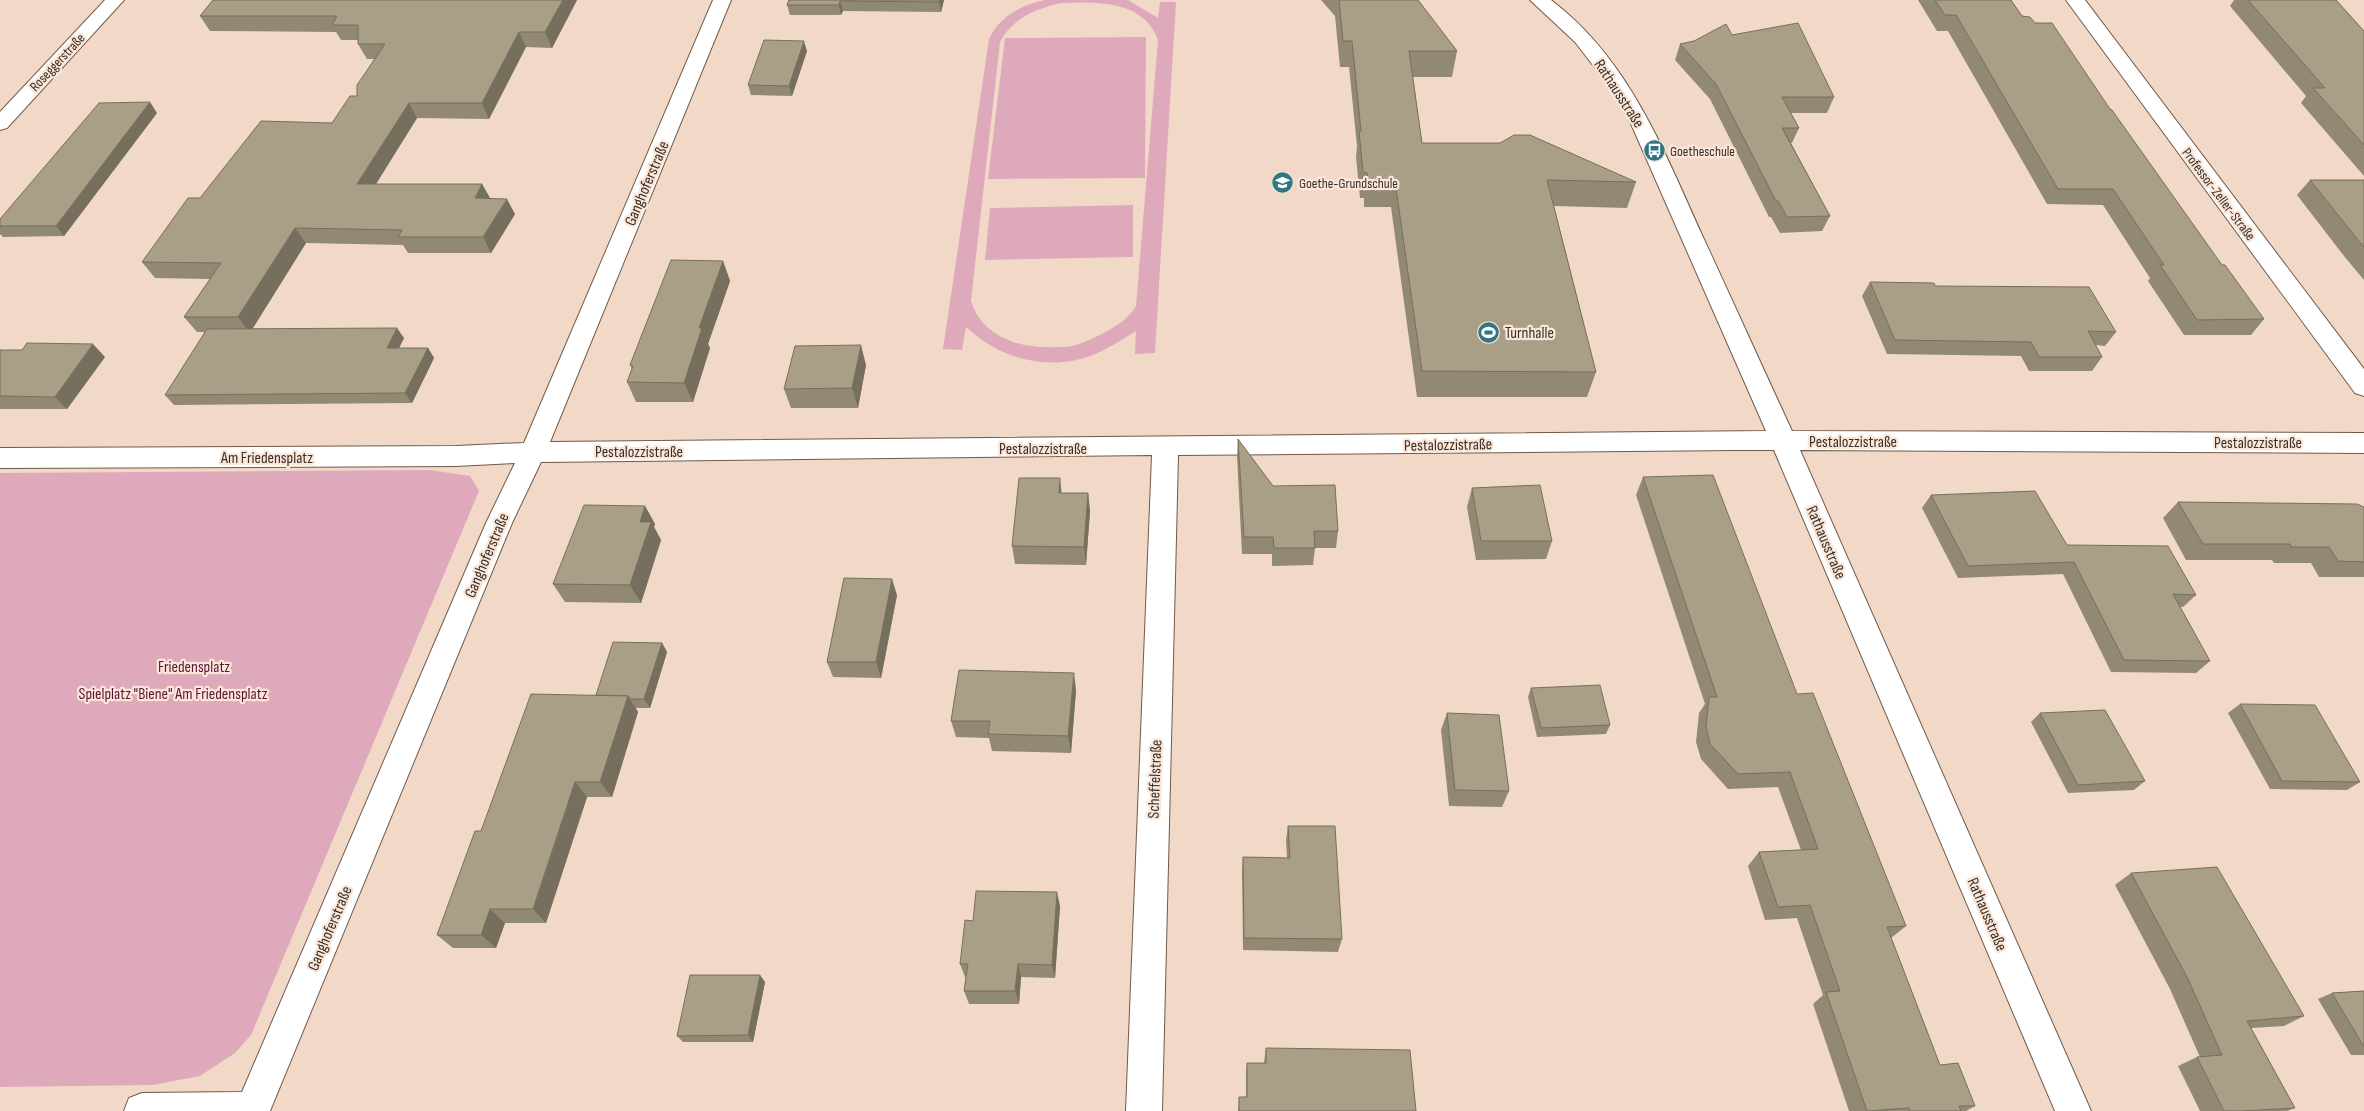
<svg xmlns="http://www.w3.org/2000/svg" width="2364" height="1111" font-family="'Sofia Sans Condensed',sans-serif">
  <rect width="100%" height="100%" fill="#f2d9c7"/>
  <g fill="#dfa9bc" fill-rule="evenodd">
    <path d="M1045,0H1128L1158,18L1160,2H1176L1155,353L1135,354L1136,331C1124,338 1114,345 1102,351C1055,374 1002,361 966,327L962,350L943,349L989,39C999,17 1021,5 1045,0ZM1061,3C1096,2 1144,0 1158,40L1136,306C1128,319 1118,325 1104,333C1095,337 1086,342 1076,345C1070,347 1063,347 1056,347C1021,349 983,338 971,301L1000,42C1013,18 1035,9 1061,3Z"/>
    <path d="M1146,37L1145,178L988,179L1005,38Z"/>
    <path d="M1133,205V257L985,260L990,208Z"/>
    <path d="M430,470L470,476L479,491L251,1035L235,1053L200,1076L153,1085L0,1087V473Z"/>
  </g>
  <g fill="none" stroke-linecap="round" stroke-linejoin="round">
    <defs>
      <g id="minor">
        <path d="M105,0H124L7,128L0,130V112Z"/>
        <path d="M713,0H731L550,442L1766,431L1628,117L1599,73L1575,42L1530,0H1551C1629,59 1664,151 1703,237C1733,302 1762,366 1792,431L2364,433V453L1800,450L2091,1111H2055L1774,450H1737L1178,455L1162,1111H1126L1152,455L541,462L512,523L270,1111H124L129,1098L142,1093L242,1092L486,523L515,463L456,466L0,468V448L456,446L524,443Z"/>
        <path d="M2066,0H2085L2364,369V396L2355,393Z"/>
      </g>
    </defs>
    <use href="#minor" stroke="#6f5a4a" stroke-width="2"/>
    <use href="#minor" fill="#fff" fill-rule="evenodd"/>
  </g>
  <g fill="#918973">
    <path d="M213,0H577L552,48L526,47L489,119L417,118L376,184H482L490,198L515,214L491,253H408L403,245L306,243L252,329L404,338L399,348H428L434,358L412,403L174,405L165,395L205,332H197L184,317L210,279L155,278L142,262L200,198L332,123L357,96L374,59H367L358,44V40H341L336,32L210,31L200,16Z"/>
    <path d="M789,0H944L941,12L843,11L841,15H790L787,5Z"/>
    <path d="M1321,0H1418L1457,51L1452,77H1413L1422,143L1636,182L1627,208L1554,206L1596,372L1587,397H1417L1391,207H1364V198H1360L1356,157L1357,146L1349,67H1340L1335,16Z"/>
    <path d="M1918,0H2011L2022,16L2035,23L2110,109L2222,265L2264,319L2251,335H2184L2148,281L2150,278L2103,205L2047,204L1948,31H1937Z"/>
    <path d="M2234,0H2336L2364,31V176L2301,103L2306,96L2230,6Z"/>
    <path d="M1732,35L1834,97L1827,113H1791L1799,128L1792,143H1791L1830,216L1822,231L1780,233L1771,217H1769L1710,99L1675,60L1680,44Z"/>
    <path d="M807,51L792,96L751,95L748,85Z"/>
    <path d="M157,113L64,236L3,237L0,234V219Z"/>
    <path d="M2310,180H2364V280L2344,256L2297,195Z"/>
    <path d="M723,261L730,281L708,344L710,348L693,402H636L627,382L632,369L630,365Z"/>
    <path d="M1870,282L1935,286L2116,332L2105,346L2096,345L2102,357L2092,371H2029L2021,356L1887,354L1862,296Z"/>
    <path d="M0,350L105,357L67,409H0Z"/>
    <path d="M866,365L858,408H791L784,389Z"/>
    <path d="M1238,439L1273,486L1338,531L1336,548H1315L1313,565L1272,566V554H1242L1237,456Z"/>
    <path d="M1643,477L1797,694L1906,926L1891,938L1940,1065L1975,1106L1966,1111H1849L1813,1004L1823,995L1797,918L1765,920L1748,866L1759,852L1801,850L1778,787L1728,789L1701,759L1696,742L1699,713L1705,704L1636,495Z"/>
    <path d="M1472,488L1552,541L1546,559L1476,560L1467,507Z"/>
    <path d="M1062,493H1088L1090,511L1086,565L1015,564L1012,546Z"/>
    <path d="M1931,495L2196,595L2183,607H2180L2210,661L2196,673L2111,672L2063,574L1958,578L1922,508Z"/>
    <path d="M2178,502L2364,507V577H2319L2311,563H2274L2272,560H2186L2163,518Z"/>
    <path d="M645,506L655,524L654,527L661,540L641,603L565,602L553,584Z"/>
    <path d="M897,595L881,678L833,677L827,662Z"/>
    <path d="M662,643L667,652L650,708H636L638,712L612,797H587L546,923H505L496,948H453L437,935L481,831L596,695Z"/>
    <path d="M1531,688L1610,725L1606,734L1537,737L1528,697Z"/>
    <path d="M1076,690L1071,753L992,751L989,738L956,737L951,721Z"/>
    <path d="M2240,704L2360,782L2347,790L2270,789L2228,713Z"/>
    <path d="M1447,713L1509,791L1502,807L1449,806L1441,730Z"/>
    <path d="M2040,713L2145,781L2134,790L2068,793L2031,722Z"/>
    <path d="M1288,826L1342,939L1338,952L1243,950L1242,870L1243,857L1287,858L1286,840Z"/>
    <path d="M2131,873L2304,1016L2284,1026L2251,1028L2295,1108L2287,1111H2200L2178,1066L2197,1057H2200L2170,989L2115,885Z"/>
    <path d="M1060,906L1055,978L1021,977L1019,1004H969L964,991L966,977H965L960,964L973,921Z"/>
    <path d="M765,982L753,1042H683L677,1036Z"/>
    <path d="M2364,991V1055H2351L2318,999L2332,993Z"/>
    <path d="M1266,1048L1416,1111H1238L1239,1097H1246V1073L1247,1063H1264Z"/>
  </g>
  <g fill="#766f5e">
    <path d="M563,0H577L552,48L545,32Z"/>
    <path d="M940,0H944L941,12L939,2Z"/>
    <path d="M840,1L843,11L841,15L839,5Z"/>
    <path d="M519,32L526,47L489,119L482,103Z"/>
    <path d="M804,41L807,51L792,96L789,86Z"/>
    <path d="M150,102L157,113L64,236L56,226Z"/>
    <path d="M409,103L417,118L366,200L357,184Z"/>
    <path d="M482,184L491,200L475,198Z"/>
    <path d="M507,199L515,214L491,253L483,237Z"/>
    <path d="M295,228L306,243L250,333L238,317Z"/>
    <path d="M723,261L730,281L708,344L710,348L693,402L684,383L699,328Z"/>
    <path d="M397,328L404,338L394,358L387,348Z"/>
    <path d="M93,344L105,357L67,409L55,397Z"/>
    <path d="M861,345L866,365L858,408L852,388Z"/>
    <path d="M428,348L434,358L412,403L405,393Z"/>
    <path d="M1060,478L1062,497L1059,493Z"/>
    <path d="M1088,493L1090,511L1086,565L1084,547Z"/>
    <path d="M645,506L655,524L654,527L661,540L641,603L630,585L640,522Z"/>
    <path d="M892,579L897,595L881,678L876,662Z"/>
    <path d="M662,643L667,652L650,708L644,699Z"/>
    <path d="M1074,673L1076,690L1071,753L1068,736Z"/>
    <path d="M628,696L638,712L612,797L600,782Z"/>
    <path d="M575,782L587,797L546,923L533,909Z"/>
    <path d="M1057,892L1060,906L1055,978L1052,965Z"/>
    <path d="M490,909L505,923L496,948L481,935Z"/>
    <path d="M1018,964L1021,977L1019,1004L1015,991Z"/>
    <path d="M760,975L765,982L753,1042L748,1035Z"/>
  </g>
  <g fill="#a99f86" stroke="#766f5e">
    <path d="M213,0H563L545,32H519L482,103H409L357,184H482L475,198L507,199L483,237H398L402,230L295,228L238,317H184L221,263L142,262L188,198H200L261,121L332,123L350,96H357V85L385,44H358V25H332L337,16H200Z"/>
    <path d="M789,0H940L939,2L840,1L839,5H787Z"/>
    <path d="M1339,0H1418L1457,51H1409L1422,143H1500L1514,135H1530L1636,182L1547,180L1596,372L1422,371L1395,181H1368L1367,173L1363,172L1359,131H1361L1352,41H1343Z"/>
    <path d="M1935,0H2011L2022,16L2030,17L2035,23H2052L2110,109L2112,110L2222,265H2225L2264,319L2197,320L2160,265H2164L2113,189H2058L1956,15H1945Z"/>
    <path d="M2248,0H2336L2364,31V145L2313,88H2325Z"/>
    <path d="M1798,23L1834,97H1782L1799,128H1782L1830,216L1787,217L1778,201H1776L1716,84L1680,44L1694,41L1726,24L1732,35Z"/>
    <path d="M764,40L804,41L789,86L748,85Z"/>
    <path d="M150,102L56,226H0V219L99,103Z"/>
    <path d="M2310,180H2364V247L2358,240Z"/>
    <path d="M671,260L723,261L699,328H702L684,383L627,382L633,366L630,365Z"/>
    <path d="M1870,282L1934,283L1935,286L2089,287L2116,332L2088,331L2102,357H2039L2031,342L1895,340Z"/>
    <path d="M397,328L387,348H428L405,393L165,395L207,329Z"/>
    <path d="M27,343L93,344L55,397L0,396V350H22Z"/>
    <path d="M861,345L852,388L784,389L795,346Z"/>
    <path d="M1238,439L1273,486L1335,485L1338,531H1314L1315,548H1274L1273,537H1244Z"/>
    <path d="M1713,475L1797,694L1813,693L1906,926L1887,927L1940,1065L1958,1063L1975,1106H1959L1961,1111H1910L1909,1108L1867,1111L1826,992L1840,991L1810,905L1778,907L1759,852L1818,849L1790,772L1738,774L1710,744L1706,727L1709,697H1717L1643,477Z"/>
    <path d="M1019,478H1060L1059,493H1088L1084,547L1012,546Z"/>
    <path d="M1540,485L1552,541H1481L1472,488Z"/>
    <path d="M2035,491L2067,545L2168,546L2196,595L2173,594L2210,661L2124,660L2074,562L1968,566L1931,495Z"/>
    <path d="M2178,502L2357,504L2364,507V562L2338,561L2329,547H2291L2290,544H2203Z"/>
    <path d="M584,505L645,506L640,522H651L630,585L553,584Z"/>
    <path d="M844,578L892,579L876,662H827Z"/>
    <path d="M613,642L662,643L644,699H630L628,696L596,695Z"/>
    <path d="M959,670L1074,673L1068,736L988,734L990,721H951Z"/>
    <path d="M1600,685L1610,725L1541,728L1531,688Z"/>
    <path d="M531,694L628,696L600,782H575L533,909H490L481,935H437L475,831H481Z"/>
    <path d="M2240,704L2315,705L2360,782L2282,781Z"/>
    <path d="M2105,710L2145,781L2078,785L2040,713Z"/>
    <path d="M1447,713L1499,715L1509,791L1455,790Z"/>
    <path d="M1288,826H1335L1342,939L1244,938L1243,857L1290,858Z"/>
    <path d="M2217,867L2304,1016L2247,1021L2295,1108L2242,1111H2224L2197,1057L2222,1055L2188,979L2131,873Z"/>
    <path d="M976,891L1057,892L1052,965L1018,964L1015,991H964L968,964H960L965,920L973,921Z"/>
    <path d="M690,975H760L748,1035L677,1036Z"/>
    <path d="M2364,991V1047L2332,993Z"/>
    <path d="M1266,1048L1410,1050L1416,1111H1239V1097H1247V1063H1266Z"/>
  </g>
  <defs>
    <symbol id="bus-disc" viewBox="-11 -11 22 22"><circle r="9.5" fill="#317684" stroke="#fbe7d9"/><path d="M-5-6H5V4H4V6H2V4H-2V6H-4V4H-5ZM-3.5-4V0h7V-4ZM-3.5 1.2v1.5H-2V1.2ZM2 1.2v1.5H3.5V1.2Z" fill="#fff"/></symbol>
    <symbol id="school-disc" viewBox="-11 -11 22 22"><circle r="9.5" fill="#317684" stroke="#fbe7d9"/><path d="M0-5L7-2L0 1L-7-2ZM-4 1L0 2.5L4 1V4Q0 6-4 4Z" fill="#fff"/></symbol>
    <symbol id="stadium-disc" viewBox="-11 -11 22 22"><circle r="9.5" fill="#317684" stroke="#fbe7d9"/><path d="M0-5a6.5 5 0 1 0 0 10a6.5 5 0 1 0 0-10ZM-3.5-1.8h7v3.6h-7Z" fill="#fff"/></symbol>
  </defs>
  <g fill-rule="evenodd">
    <use href="#bus-disc" x="1642" y="138" width="25" height="25"/>
    <use href="#school-disc" x="1270" y="170" width="25" height="25"/>
    <use href="#stadium-disc" x="1476" y="320" width="25" height="25"/>
  </g>
  <g text-anchor="middle" stroke-width="4.5" stroke-linejoin="round" paint-order="stroke">
    <g font-size="14" fill="#382f28" stroke="#fbe7d9">
      <text transform="translate(57 62) rotate(-47)" y="5">Roseggerstraße</text>
      <text transform="translate(2219 194) rotate(53)" y="5">Professor-Zeller-Straße</text>
    </g>
    <g font-size="14" fill="#382f28" stroke="#fbe7d9" text-anchor="start">
      <text x="1670" y="156">Goetheschule</text>
      <text x="1299" y="188">Goethe-Grundschule</text>
    </g>
    <g font-size="16" fill="#382f28" stroke="#fbe7d9">
      <text transform="translate(1620 93) rotate(57)" y="6">Rathausstraße</text>
      <text transform="translate(646 183) rotate(-67)" y="6">Ganghoferstraße</text>
      <text x="1853" y="447">Pestalozzistraße</text>
      <text x="2258" y="448">Pestalozzistraße</text>
      <text transform="translate(1448 444) rotate(-1)" y="6">Pestalozzistraße</text>
      <text x="1043" y="454">Pestalozzistraße</text>
      <text x="639" y="457">Pestalozzistraße</text>
      <text x="267" y="463">Am Friedensplatz</text>
      <text transform="translate(1827 542) rotate(67)" y="6">Rathausstraße</text>
      <text transform="translate(486 555) rotate(-67)" y="6">Ganghoferstraße</text>
      <text transform="translate(1154 779) rotate(-88)" y="6">Scheffelstraße</text>
      <text transform="translate(1988 914) rotate(67)" y="6">Rathausstraße</text>
      <text transform="translate(329 928) rotate(-67)" y="6">Ganghoferstraße</text>
    </g>
    <g font-size="16" fill="#382f28" stroke="#fbe7d9" text-anchor="start">
      <text x="1505" y="338">Turnhalle</text>
    </g>
    <g font-size="16" fill="#5d1337" stroke="#fbe7d9">
      <text x="194" y="672">Friedensplatz</text>
      <text x="173" y="699">Spielplatz "Biene" Am Friedensplatz</text>
    </g>
  </g>
</svg>
